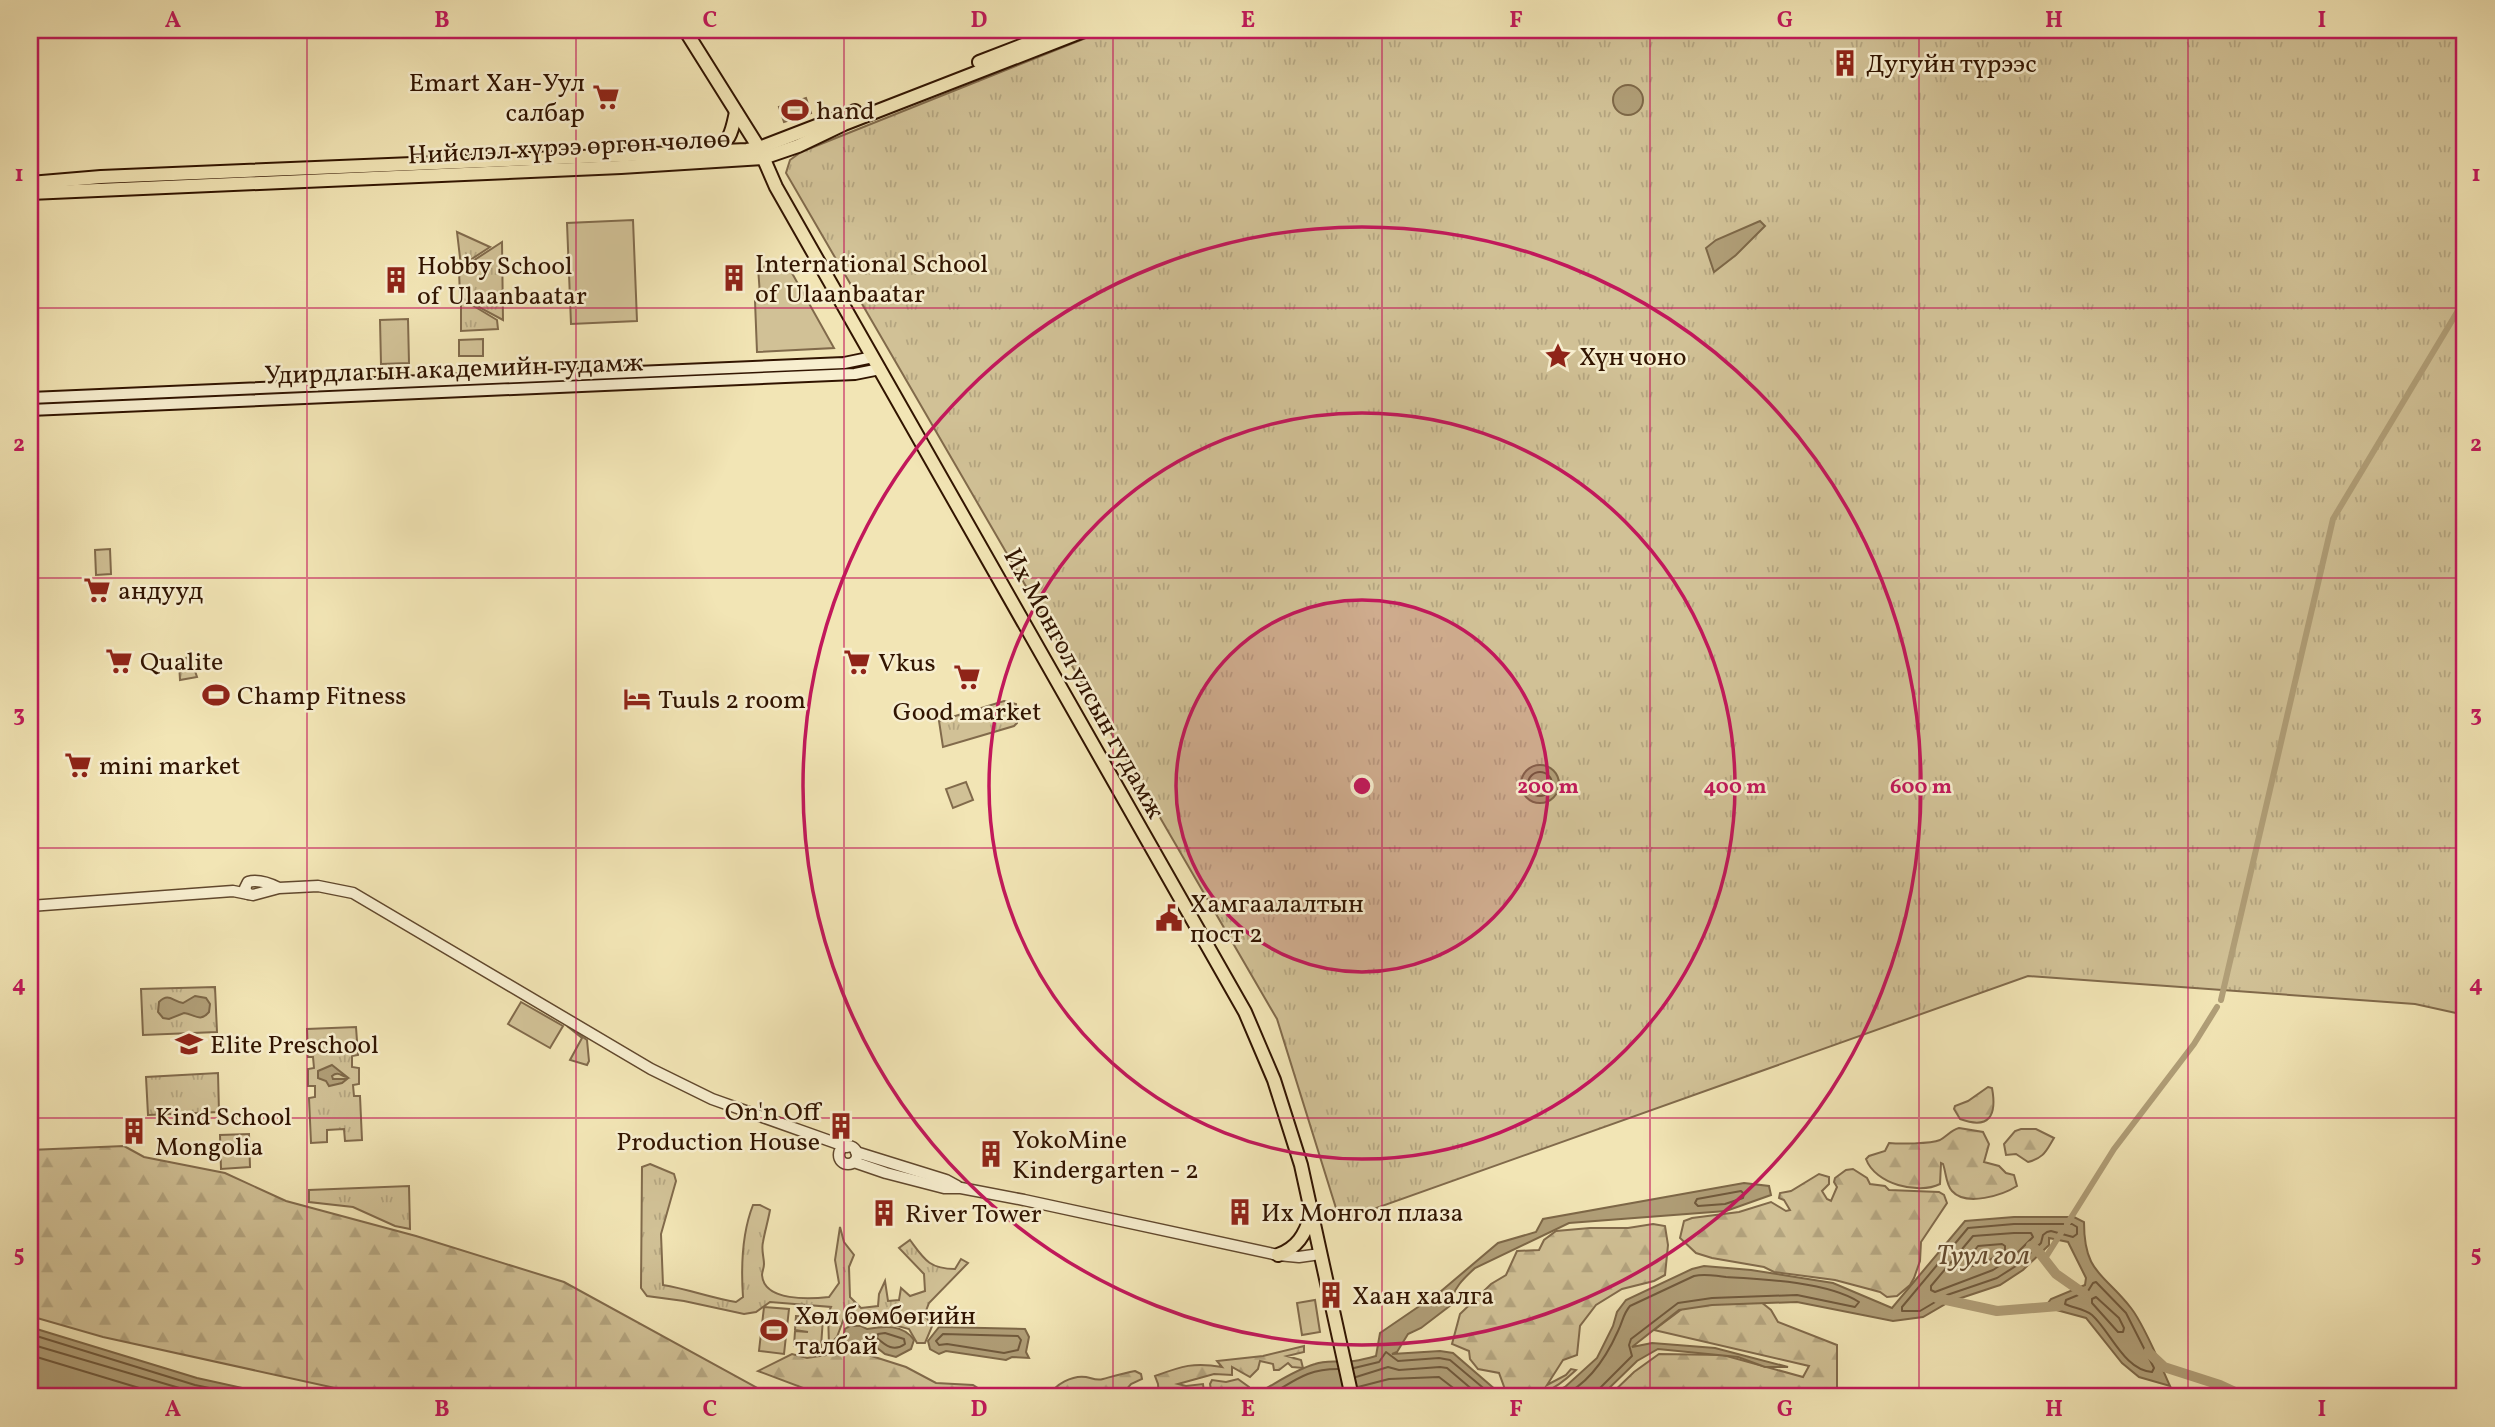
<svg xmlns="http://www.w3.org/2000/svg" width="2495" height="1427" font-family="Vollkorn,serif">
  <defs>
    <pattern id="forest-firs" width="22" height="20" patternUnits="userSpaceOnUse" patternTransform="scale(1.75)"><rect width="22" height="20" fill="#d1c196"/><path d="M5 1l3.5 6h-7zM16 11l3.5 6h-7z" fill="#b4a580"/></pattern>
    <pattern id="park-tufts" width="24" height="20" patternUnits="userSpaceOnUse" patternTransform="scale(1.75)"><rect width="24" height="20" fill="#d1c196"/><path d="M3 7l-1-3M5 7V3M7 7l1-3M15 17l-1-3M17 17v-4M19 17l1-3" fill="none" stroke="#b4a580"/></pattern>
  </defs>
  <rect width="100%" height="100%" fill="#f2e5b5"/>
  <filter id="stains"><feTurbulence type="fractalNoise" baseFrequency=".00286" numOctaves="4"/><feColorMatrix values="0 0 0 0 .2 0 0 0 0 .09 0 0 0 0 .02 0 0 0 .5 -.17"/></filter>
  <radialGradient id="worn" r=".72"><stop offset=".6" stop-color="#630" stop-opacity="0"/><stop offset="1" stop-color="#630" stop-opacity=".3"/></radialGradient>
  <g fill="#d1c196" stroke="#816a4b" stroke-width="2">
    <path d="M806,98L811,113L784,122L779,107Z"/>
    <path d="M633,220L637,321L571,324L567,223Z"/>
    <path d="M788,266L834,348L757,352L755,301L760,295L758,267Z"/>
    <path d="M408,319L409,363L381,364L380,320Z"/>
    <path d="M483,339V356H459V340Z"/>
    <path d="M110,549L111,574L96,575L95,550Z"/>
    <path d="M966,782L973,800L953,808L946,789Z"/>
    <path d="M521,1002L563,1026L550,1048L508,1024Z"/>
    <path d="M567,1026L587,1040L589,1061L587,1065L570,1060L582,1038Z"/>
    <path d="M249,1134L250,1167L221,1169L220,1135Z"/>
    <path d="M1315,1300L1320,1332L1302,1335L1297,1303Z"/>
    <path d="M764,1307L789,1309L784,1354L759,1351Z"/>
    <path d="M796,1316L823,1318L821,1347L794,1346L795,1331L808,1332L795,1330Z"/>
  </g>
  <g fill="url(#forest-firs)" stroke="#816a4b" stroke-width="2">
    <path d="M1988,1087L1992,1088C1997,1115 1990,1130 1960,1119L1954,1109L1955,1106L1968,1101Z"/>
    <path d="M1959,1128L1983,1132L1989,1144L1984,1162L1999,1166L2006,1173L2014,1175L2017,1186C2003,1195 1966,1207 1952,1191C1946,1185 1946,1172 1943,1164L1941,1163L1940,1184C1918,1195 1875,1184 1866,1159L1869,1156L1885,1151L1889,1143C1899,1144 1930,1144 1940,1140C1947,1136 1951,1130 1959,1128Z"/>
    <path d="M2021,1129H2036L2054,1138C2046,1151 2044,1158 2028,1162L2016,1154L2006,1155L2004,1144L2015,1131Z"/>
    <path d="M124,1146L144,1157L225,1173L286,1201L416,1236L564,1282L774,1397H376L103,1337L30,1316V1150Z"/>
    <path d="M1853,1169L1867,1178L1870,1184L1885,1186L1889,1190L1939,1192L1944,1195L1947,1203L1921,1242L1920,1261L1914,1278L1910,1285L1897,1296L1887,1297L1880,1292L1835,1280L1774,1272L1764,1267L1712,1258L1696,1253L1680,1238L1684,1221L1692,1218L1739,1212L1771,1202L1786,1211L1790,1210L1784,1200L1779,1198L1780,1193L1791,1191L1819,1174L1829,1177V1184L1822,1191L1827,1199L1831,1201L1837,1187L1834,1182L1835,1178L1846,1170Z"/>
    <path d="M1653,1224L1665,1226L1668,1245L1665,1275L1654,1281L1622,1289L1596,1305L1580,1326L1577,1355L1563,1360L1547,1385L1566,1375L1571,1369L1576,1370C1556,1389 1532,1405 1506,1392L1499,1373L1478,1369L1470,1359L1469,1351L1452,1344L1460,1314L1491,1284L1506,1275L1517,1251L1539,1250L1544,1240L1556,1231L1590,1228H1628Z"/>
    <path d="M1746,1290L1771,1310L1778,1322L1837,1345V1397H1608L1634,1372L1659,1354L1723,1355L1803,1377L1809,1366L1654,1330L1690,1303Z"/>
    <path d="M1304,1346V1352L1287,1356L1301,1360L1303,1368L1292,1367L1288,1363L1279,1370H1274L1273,1364L1260,1361L1258,1369L1250,1377L1232,1367V1375L1214,1374L1178,1384L1186,1386L1203,1384L1204,1392L1211,1390L1210,1384L1212,1380L1226,1382L1238,1379L1249,1387L1252,1392L1240,1397H1159L1158,1384L1155,1376C1182,1366 1194,1362 1222,1367L1217,1361L1263,1356Z"/>
    <path d="M846,1352H859L906,1367L936,1383L973,1385L992,1397H827L758,1371L792,1354L807,1358Z"/>
    <path d="M1135,1371L1141,1374L1142,1379L1131,1384L1120,1397H1049C1054,1384 1073,1375 1086,1377C1092,1378 1096,1381 1103,1379C1114,1376 1124,1373 1135,1371Z"/>
  </g>
  <g fill="url(#park-tufts)" stroke="#816a4b" stroke-width="2">
    <path d="M1106,30H2465V1015L2415,1004L2028,976L1340,1221L1277,1019L786,173L790,160L801,152Z"/>
    <path d="M457,232L490,247L461,266Z"/>
    <path d="M502,242L503,320L460,297L459,270Z"/>
    <path d="M461,302H467L497,320L498,329L461,331Z"/>
    <path d="M846,367V370L338,392L337,390Z"/>
    <path d="M293,391V394L30,406V401Z"/>
    <path d="M190,656L197,677L180,680L179,662Z"/>
    <path d="M1004,701L1016,704L1017,723L1014,726L943,747L939,721Z"/>
    <path d="M215,987L217,1032L143,1035L141,989Z"/>
    <path d="M356,1027L358,1055L352,1056V1067L359,1068V1084L353,1085L354,1096H360L362,1140L345,1141L344,1129L327,1130V1142L311,1143L309,1098L315,1097V1086H308V1069L314,1068L313,1057H308L307,1029Z"/>
    <path d="M218,1073L219,1112L148,1115L146,1077Z"/>
    <path d="M650,1164L674,1174L676,1181L661,1234L663,1285C688,1289 711,1298 736,1302L743,1297C741,1268 742,1233 753,1205H760L770,1210C768,1221 765,1231 763,1242C761,1250 764,1257 764,1264C764,1268 762,1272 762,1275C764,1302 811,1299 829,1297L839,1283L835,1260L840,1227L844,1242L854,1255L849,1267L850,1297L861,1308L878,1306L879,1294L885,1281L888,1301L899,1300L901,1288L910,1296L925,1291L924,1274L899,1248L910,1240C924,1259 929,1269 955,1269L961,1259L968,1263L929,1303L924,1316L933,1324L925,1343H917L909,1329L868,1318H844L837,1337L829,1345L828,1314L831,1307L770,1302L756,1312L744,1314L684,1301L647,1296L641,1288L642,1167Z"/>
    <path d="M409,1186L410,1229L395,1226L353,1207L309,1202V1190Z"/>
  </g>
  <g fill="#b09e77" stroke="#7d6747" stroke-width="2">
    <circle cx="1628" cy="100" r="15"/>
    <path d="M1760,221L1765,226L1736,255L1714,272L1706,248L1716,240Z"/>
    <circle cx="1540" cy="784" r="19"/>
    <path d="M195,996L206,998L210,1004L209,1012C200,1023 194,1014 184,1013L169,1019L163,1018L158,1012L159,1002C169,992 173,1002 183,1003Z"/>
    <path d="M332,1065L347,1077C341,1076 338,1071 332,1076L333,1079H347L342,1083L329,1086L326,1081L318,1078V1071Z"/>
    <path d="M1744,1183L1769,1186L1771,1195L1726,1211L1569,1223L1475,1268C1464,1278 1452,1289 1451,1305L1421,1328L1408,1334L1397,1352L1392,1354L1440,1351L1453,1353L1504,1397H1250C1273,1386 1291,1371 1315,1364C1327,1359 1341,1363 1354,1361C1361,1360 1369,1358 1376,1356L1380,1333L1440,1292L1498,1243L1536,1232L1543,1219Z"/>
    <path d="M2014,1217H2074L2084,1222C2084,1274 2104,1273 2131,1308C2145,1326 2160,1364 2170,1386L2139,1377L2122,1363L2086,1318L2045,1307L2051,1299L2085,1285L2086,1278L2068,1242L2049,1238V1245L2023,1270L2000,1285L1949,1302L1923,1317L1893,1321L1797,1302L1712,1305L1679,1310L1632,1347L1652,1343L1715,1348L1788,1367H1765L1738,1357L1658,1349L1637,1361L1600,1397H1544L1565,1387L1597,1358L1613,1326L1617,1312L1626,1300L1692,1269L1704,1266L1751,1270L1833,1283L1892,1308L1965,1221Z"/>
    <path d="M850,1326H861L867,1329C884,1326 903,1324 914,1340L911,1349L896,1357L885,1354L876,1347L866,1353C855,1351 847,1348 843,1338L845,1329Z"/>
    <path d="M30,1327L197,1378L265,1393L293,1396L315,1394L325,1397H40L30,1394Z"/>
    <path d="M939,1327L1025,1329L1029,1337L1026,1352L1029,1358L1012,1357L1006,1360L946,1351L939,1354L930,1349L928,1341Z"/>
  </g>
  <g fill="none" stroke-linecap="round" stroke-linejoin="round">
    <g stroke="#70593c" stroke-width="2">
      <circle cx="1540" cy="784" r="12"/>
      <path d="M1741,1191L1744,1194L1743,1198L1725,1204L1698,1206L1695,1203L1697,1199Z"/>
      <path d="M2014,1224H2072L2077,1227V1234L2073,1237L2051,1231L2047,1232L2043,1235L2041,1243L2019,1264L1997,1278L1947,1295L1920,1311H1902V1307L1968,1228Z"/>
      <path d="M2014,1233H2031L2033,1237L2013,1257L1993,1270L1935,1292L1931,1290V1286L1973,1236Z"/>
      <path d="M2002,1244L2005,1246V1250L1988,1261L1969,1267L1966,1265V1261L1978,1246Z"/>
      <path d="M2096,1282L2126,1313L2154,1368L2152,1372C2124,1370 2111,1332 2092,1315C2085,1309 2073,1308 2065,1304L2066,1300L2088,1291L2093,1283Z"/>
      <path d="M2096,1297L2119,1318L2124,1328L2123,1332H2118L2092,1303V1299Z"/>
      <path d="M885,1333L904,1339L905,1344C894,1352 886,1346 877,1338L878,1334Z"/>
      <path d="M30,1334L195,1385L253,1397"/>
      <path d="M943,1334L1018,1336L1021,1340L1018,1350L1004,1353L947,1344L939,1345L936,1341Z"/>
      <path d="M30,1344L210,1397"/>
      <path d="M30,1355L169,1397"/>
      <path d="M1354,1368L1379,1362L1386,1352L1398,1361L1439,1358L1450,1360L1494,1397"/>
      <path d="M1356,1377L1388,1367L1399,1370L1440,1367L1447,1368L1481,1397"/>
      <path d="M1358,1387L1389,1379L1439,1377L1465,1397"/>
      <path d="M1266,1397C1294,1382 1305,1369 1338,1369"/>
      <path d="M1560,1397C1588,1385 1606,1358 1618,1331C1623,1321 1623,1314 1630,1306L1694,1276C1706,1273 1714,1276 1726,1277C1763,1279 1828,1282 1859,1302L1855,1307L1797,1295L1712,1298L1678,1303L1631,1339L1629,1345L1632,1356L1598,1390L1596,1397"/>
    </g>
    <g stroke="#b09e77" stroke-width="6">
      <path d="M2221,1000L2333,519L2465,299"/>
      <path d="M2067,1224L2114,1149L2194,1044L2217,1007"/>
      <path d="M2044,1260L2061,1233"/>
    </g>
    <g stroke="#b09e77" stroke-width="10">
      <path d="M2031,1246L2038,1251L2056,1274L2086,1295"/>
      <path d="M1937,1298L1997,1311L2059,1306"/>
      <path d="M2148,1352L2164,1367L2220,1385L2246,1397"/>
    </g>
    <defs>
      <g id="tertiary">
        <path d="M279,888C269,883 258,879 248,882L245,888L248,894L253,895L279,888L318,886L353,893L651,1069L712,1099L847,1147"/>
        <path d="M30,906L233,891L248,894"/>
        <circle cx="848" cy="1155" r="9"/>
        <path d="M856,1152L946,1180L957,1186"/>
        <path d="M854,1162L886,1173L944,1188H961L1024,1200L1278,1255L1299,1257L1320,1254"/>
      </g>
      <g id="secondary">
        <path d="M30,398L844,363L873,357"/>
        <path d="M30,410L855,374L880,369"/>
      </g>
      <g id="primary">
        <path d="M685,30L759,148L776,187L1245,1012L1274,1080L1301,1165L1352,1397"/>
        <path d="M979,62L1062,30"/>
        <path d="M712,150C731,143 732,130 736,112"/>
        <path d="M30,183L101,177L747,150L759,148L855,111"/>
        <path d="M30,193L621,167L763,158L798,146L844,124L1086,30"/>
        <path d="M1278,1255C1297,1248 1305,1235 1311,1215"/>
      </g>
    </defs>
    <use href="#tertiary" stroke="#61482d" stroke-width="13"/>
    <use href="#secondary" stroke="#311400" stroke-width="14"/>
    <use href="#primary" stroke="#311400" stroke-width="16"/>
    <use href="#tertiary" stroke="#f7eecf" stroke-width="10"/>
    <use href="#secondary" stroke="#f7eecf" stroke-width="10"/>
    <use href="#primary" stroke="#f2e5b5" stroke-width="12"/>
  </g>
  <path fill="none" stroke="#c2185b" stroke-width="2" stroke-opacity="0.55" d="M307,30V1397M576,30V1397M844,30V1397M1113,30V1397M1382,30V1397M1650,30V1397M1919,30V1397M2188,30V1397M30,308H2465M30,578H2465M30,848H2465M30,1118H2465"/>
  <circle cx="1362" cy="786" r="186" fill="#c2185b" fill-opacity=".12"/>
  <g fill="none" stroke="#c2185b" stroke-width="3.5">
    <circle cx="1362" cy="786" r="186"/>
    <circle cx="1362" cy="786" r="373"/>
    <circle cx="1362" cy="786" r="559"/>
  </g>
  <defs>
    <symbol id="building-bare" viewBox="-9 -9 18 18"><path d="M-4-6H4V6H1V3H-1V6H-4ZM-2.5-4.3h1.7v1.8h-1.7ZM.8-4.3h1.7v1.8H.8ZM-2.5-1h1.7V.8h-1.7ZM.8-1h1.7V.8H.8Z" fill="#8f2418" stroke="#f7eecf" stroke-width="2.5" paint-order="stroke"/></symbol>
    <symbol id="supermarket-bare" viewBox="-9 -9 18 18"><path d="M-6-5.5h2.5l.6 2H6L4.5 2H-2.5L-4.4-4H-6ZM-1.5 3.2a1.3 1.3 0 1 0 .1 0ZM3 3.2a1.3 1.3 0 1 0 .1 0Z" fill="#8f2418" stroke="#f7eecf" stroke-width="2.5" paint-order="stroke"/></symbol>
    <symbol id="stadium-bare" viewBox="-9 -9 18 18"><path d="M0-5a6.5 5 0 1 0 0 10a6.5 5 0 1 0 0-10ZM-3.5-1.8h7v3.6h-7Z" fill="#8f2418" stroke="#f7eecf" stroke-width="2.5" paint-order="stroke"/></symbol>
    <symbol id="sight-bare" viewBox="-9 -9 18 18"><path d="M0-6L1.8-2.2L6-1.7L2.9 1.2L3.7 5.4L0 3.3L-3.7 5.4L-2.9 1.2L-6-1.7L-1.8-2.2Z" fill="#8f2418" stroke="#f7eecf" stroke-width="2.5" paint-order="stroke"/></symbol>
    <symbol id="hotel-bare" viewBox="-9 -9 18 18"><path d="M-6-4.5h1.5V1H6V5H4.5V3h-9V5H-6ZM-4 0a1.8 1.8 0 1 1 3.6 0ZM.5 0V-2.5h3Q6-2.5 6 0Z" fill="#8f2418" stroke="#f7eecf" stroke-width="2.5" paint-order="stroke"/></symbol>
    <symbol id="civic-bare" viewBox="-9 -9 18 18"><path d="M-.6-6.5H3V-4.5H.6V-3L4-1V1h2V6H-6V1h2V-1L-.6-3ZM-1.2 2.5V6h2.4V2.5Z" fill="#8f2418" stroke="#f7eecf" stroke-width="2.5" paint-order="stroke"/></symbol>
    <symbol id="school-bare" viewBox="-9 -9 18 18"><path d="M0-5L7-2L0 1L-7-2ZM-4 1L0 2.5L4 1V4Q0 6-4 4Z" fill="#8f2418" stroke="#f7eecf" stroke-width="2.5" paint-order="stroke"/></symbol>
  </defs>
  <g fill-rule="evenodd">
    <use href="#building-bare" x="1826" y="44" width="38" height="38"/>
    <use href="#supermarket-bare" x="587" y="78" width="38" height="38"/>
    <use href="#stadium-bare" x="776" y="91" width="38" height="38"/>
    <use href="#building-bare" x="715" y="259" width="38" height="38"/>
    <use href="#building-bare" x="377" y="261" width="38" height="38"/>
    <use href="#sight-bare" x="1539" y="337" width="38" height="38"/>
    <use href="#supermarket-bare" x="78" y="571" width="38" height="38"/>
    <use href="#supermarket-bare" x="100" y="642" width="38" height="38"/>
    <use href="#supermarket-bare" x="838" y="643" width="38" height="38"/>
    <use href="#supermarket-bare" x="948" y="658" width="38" height="38"/>
    <use href="#stadium-bare" x="197" y="676" width="38" height="38"/>
    <use href="#hotel-bare" x="618" y="680" width="38" height="38"/>
    <use href="#supermarket-bare" x="59" y="746" width="38" height="38"/>
    <use href="#civic-bare" x="1150" y="899" width="38" height="38"/>
    <use href="#school-bare" x="170" y="1025" width="38" height="38"/>
    <use href="#building-bare" x="822" y="1107" width="38" height="38"/>
    <use href="#building-bare" x="115" y="1112" width="38" height="38"/>
    <use href="#building-bare" x="972" y="1135" width="38" height="38"/>
    <use href="#building-bare" x="1221" y="1193" width="38" height="38"/>
    <use href="#building-bare" x="865" y="1194" width="38" height="38"/>
    <use href="#building-bare" x="1312" y="1276" width="38" height="38"/>
    <use href="#stadium-bare" x="755" y="1311" width="38" height="38"/>
  </g>
  <g text-anchor="middle" stroke-width="5" stroke-linejoin="round" paint-order="stroke">
    <g font-size="26" fill="#311400" stroke="#f7eecf" text-anchor="start">
      <text x="1866" y="72">Дугуйн түрээс</text>
      <text x="585" y="91" text-anchor="end">Emart Хан-Уул<tspan x="585" dy="30">салбар</tspan></text>
      <text x="816" y="119">hand</text>
      <text x="755" y="272">International School<tspan x="755" dy="30">of Ulaanbaatar</tspan></text>
      <text x="417" y="274">Hobby School<tspan x="417" dy="30">of Ulaanbaatar</tspan></text>
      <text x="1579" y="365">Хүн чоно</text>
      <text x="118" y="599">андууд</text>
      <text x="140" y="670">Qualite</text>
      <text x="878" y="671">Vkus</text>
      <text x="237" y="704">Champ Fitness</text>
      <text x="658" y="708">Tuuls 2 room</text>
      <text x="967" y="720" text-anchor="middle">Good market</text>
      <text x="99" y="774">mini market</text>
      <text x="1190" y="912">Хамгаалалтын<tspan x="1190" dy="30">пост 2</tspan></text>
      <text x="210" y="1053">Elite Preschool</text>
      <text x="820" y="1120" text-anchor="end">On'n Off<tspan x="820" dy="30">Production House</tspan></text>
      <text x="155" y="1125">Kind School<tspan x="155" dy="30">Mongolia</tspan></text>
      <text x="1012" y="1148">YokoMine<tspan x="1012" dy="30">Kindergarten - 2</tspan></text>
      <text x="1261" y="1221">Их Монгол плаза</text>
      <text x="905" y="1222">River Tower</text>
      <text x="1352" y="1304">Хаан хаалга</text>
      <text x="795" y="1324">Хөл бөмбөгийн<tspan x="795" dy="30">талбай</tspan></text>
    </g>
    <g font-size="26" fill="#311400" stroke="#f7eecf">
      <text transform="translate(569 146) rotate(-3)" y="9">Нийслэл хүрээ өргөн чөлөө</text>
      <text transform="translate(454 368) rotate(-2)" y="9">Удирдлагын академийн гудамж</text>
      <text transform="translate(1085 683) rotate(61)" y="9">Их Монгол улсын гудамж</text>
    </g>
    <g font-size="28" font-style="italic" fill="#644b30" stroke="#f7eecf">
      <text x="1983" y="1264">Туул гол</text>
    </g>
  </g>
  <circle cx="1362" cy="786" r="10" fill="#c2185b" stroke="#f7eecf" stroke-width="3.5"/>
  <g font-size="21" text-anchor="middle" font-weight="bold" fill="#c2185b" stroke="#f7eecf" stroke-width="5" stroke-linejoin="round" paint-order="stroke">
    <text x="1548" y="793">200 m</text>
    <text x="1735" y="793">400 m</text>
    <text x="1921" y="793">600 m</text>
  </g>
  <rect width="2495" height="1427" fill="none" stroke="#f2e5b5" stroke-width="77"/>
  <rect x="38" y="38" width="2418" height="1350" fill="none" stroke="#c2185b" stroke-width="2.5"/>
  <g font-size="23" text-anchor="middle" font-weight="bold" fill="#c2185b">
    <text x="173" y="27">A</text>
    <text x="442" y="27">B</text>
    <text x="710" y="27">C</text>
    <text x="979" y="27">D</text>
    <text x="1248" y="27">E</text>
    <text x="1516" y="27">F</text>
    <text x="1785" y="27">G</text>
    <text x="2054" y="27">H</text>
    <text x="2322" y="27">I</text>
    <text x="19" y="181">1</text>
    <text x="2476" y="181">1</text>
    <text x="19" y="451">2</text>
    <text x="2476" y="451">2</text>
    <text x="19" y="721">3</text>
    <text x="2476" y="721">3</text>
    <text x="19" y="991">4</text>
    <text x="2476" y="991">4</text>
    <text x="19" y="1261">5</text>
    <text x="2476" y="1261">5</text>
    <text x="173" y="1416">A</text>
    <text x="442" y="1416">B</text>
    <text x="710" y="1416">C</text>
    <text x="979" y="1416">D</text>
    <text x="1248" y="1416">E</text>
    <text x="1516" y="1416">F</text>
    <text x="1785" y="1416">G</text>
    <text x="2054" y="1416">H</text>
    <text x="2322" y="1416">I</text>
  </g>
  <rect width="100%" height="100%" filter="url(#stains)"/>
  <rect width="100%" height="100%" fill="url(#worn)"/>
</svg>
